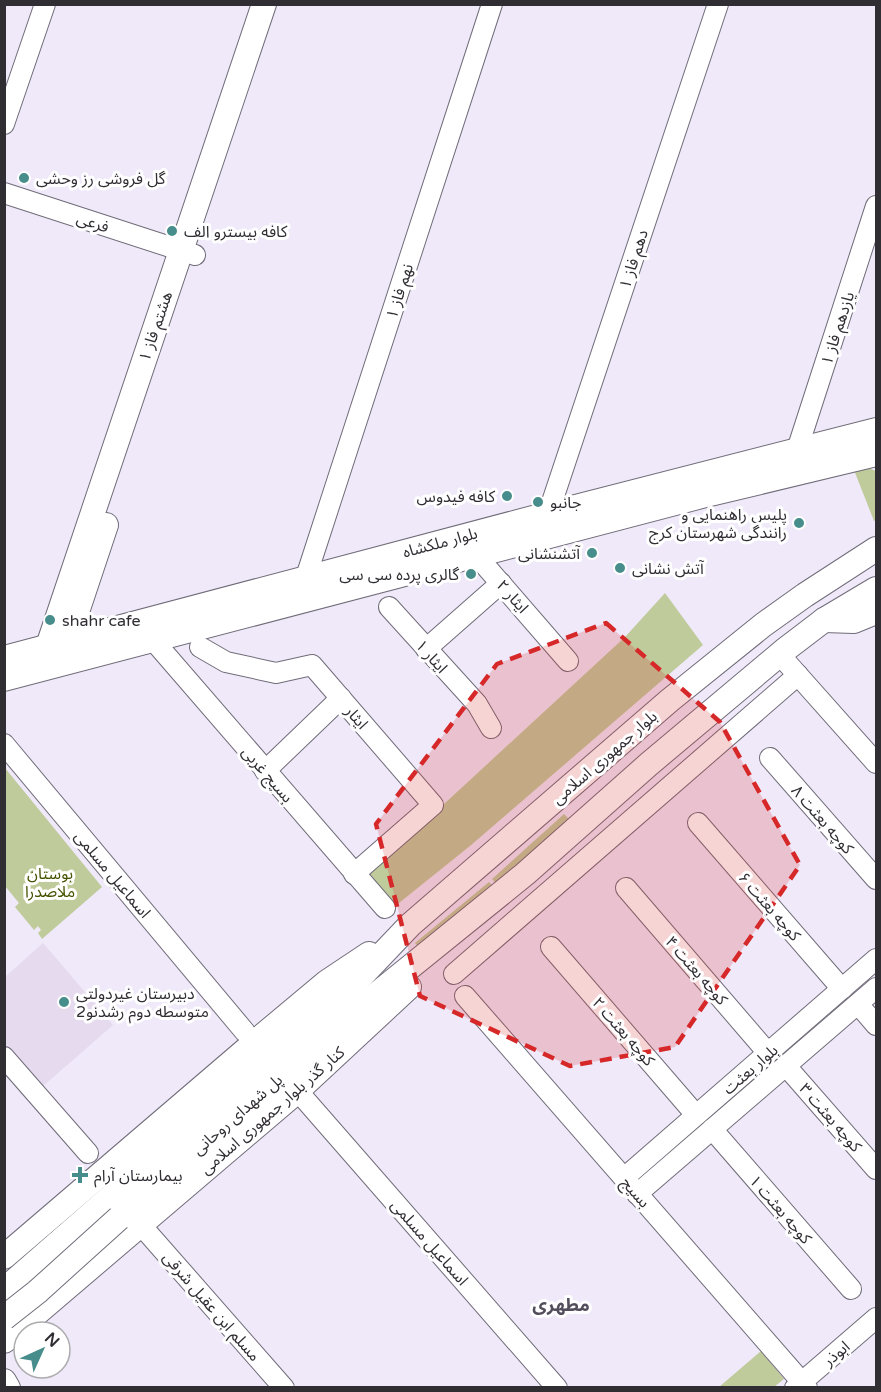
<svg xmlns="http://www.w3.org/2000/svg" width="881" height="1392" font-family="'Varela Round','Noto Sans Arabic',sans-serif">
  <rect width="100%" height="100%" fill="#efe9f9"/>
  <path fill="#e5daee" d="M43,943L113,1025L43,1086L5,1043L4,978Z"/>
  <g fill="#c0cb9c">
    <path d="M866,467L876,471V520L874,521L854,470Z"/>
    <path d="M665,593L703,645L470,846L394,907L367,875L625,637Z"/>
    <path d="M5,768L102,887L42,939L38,933L41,930L38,926L34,930L15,907L19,903L5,886Z"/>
    <path d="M564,814L570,820L497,885L492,879Z"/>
    <path d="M489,882L494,887L420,949L415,943Z"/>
    <path d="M761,1351L784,1379L774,1387H719Z"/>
  </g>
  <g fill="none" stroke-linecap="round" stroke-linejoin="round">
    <defs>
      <g id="minor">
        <path d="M4,124L45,4"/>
        <path d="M4,193L195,255"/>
        <path d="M797,450L876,206"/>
        <path d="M548,514L718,4"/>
        <path d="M476,555L568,661"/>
        <path d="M306,577L492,4"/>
        <path d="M389,607L477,704L491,728"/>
        <path d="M153,640L385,908"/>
        <path d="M200,647L226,662L276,673L312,665L433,805L354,874"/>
        <path d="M426,649L501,583"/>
        <path d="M780,655L876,763"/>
        <path d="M4,744L245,1032"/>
        <path d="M770,758L876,879"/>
        <path d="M265,771L341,698"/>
        <path d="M698,823L842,989"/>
        <path d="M626,888L768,1053"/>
        <path d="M551,947L696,1115"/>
        <path d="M454,974L798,675"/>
        <path d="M465,996L807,1388"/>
        <path d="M858,1004L876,1025"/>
        <path d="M4,1057L88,1153"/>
        <path d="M786,1066L876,1169"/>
        <path d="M302,1096L557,1388"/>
        <path d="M712,1129L851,1289"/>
        <path d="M624,1178L876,959"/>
        <path d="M637,1194L876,988"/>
        <path d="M140,1224L284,1388"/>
        <path d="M795,1388L876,1318"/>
      </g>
      <g id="major">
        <path d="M824,620L854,621L876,612"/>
        <path d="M64,651L106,525"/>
        <path d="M4,658L548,514L876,430"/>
        <path d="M44,658L264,4"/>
        <path d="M4,679L702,496L876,454"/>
        <path d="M119,1218L362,1006L525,874L649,764L786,649L824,620L876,589"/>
        <path d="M4,1257L254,1043L327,982L369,954"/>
        <path d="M4,1290L351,987L410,925L670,700L763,625L805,595L876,549"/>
        <path d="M4,1341L295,1093L409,987"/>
        <path d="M4,1381L8,1388"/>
      </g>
    </defs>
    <use href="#minor" stroke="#716c79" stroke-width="22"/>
    <use href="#major" stroke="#716c79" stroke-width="26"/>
    <use href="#minor" stroke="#fff" stroke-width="20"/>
    <use href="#major" stroke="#fff" stroke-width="24"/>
    <defs>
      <path id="major-bridge" d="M4,1318L37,1292L119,1218"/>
    </defs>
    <use href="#major-bridge" stroke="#716c79" stroke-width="26" stroke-linecap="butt"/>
    <use href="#major-bridge" stroke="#fff" stroke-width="24"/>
  </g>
  <path fill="#d62828" fill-opacity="0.2" stroke="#d62828" stroke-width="4.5" stroke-dasharray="12 8" stroke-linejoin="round" d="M606,623L720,722L800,865L675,1047L570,1066L420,996L376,824L497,664Z"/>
  <g fill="#468d8b" stroke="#fff" stroke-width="2">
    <circle cx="24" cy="178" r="6"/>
    <circle cx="172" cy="231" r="6"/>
    <circle cx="507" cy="496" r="6"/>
    <circle cx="538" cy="502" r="6"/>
    <circle cx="799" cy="523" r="6"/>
    <circle cx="592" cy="553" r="6"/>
    <circle cx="620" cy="568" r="6"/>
    <circle cx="471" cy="574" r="6"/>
    <circle cx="50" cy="620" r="6"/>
    <circle cx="64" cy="1002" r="6"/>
    <path d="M77 1166h6v6h6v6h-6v6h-6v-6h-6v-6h6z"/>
  </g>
  <g text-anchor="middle" stroke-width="6" stroke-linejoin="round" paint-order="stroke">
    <g font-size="16" fill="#302d33" stroke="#fff" text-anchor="start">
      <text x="36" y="184">گل فروشی رز وحشی</text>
      <text x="184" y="237">کافه بیسترو الف</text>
      <text x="495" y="502" text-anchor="end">كافه فيدوس</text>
      <text x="550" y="508">جانبو</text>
      <text x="787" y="520" text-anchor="end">پلیس راهنمایی و<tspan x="787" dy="18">رانندگی شهرستان کرج</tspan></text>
      <text x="580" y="559" text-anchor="end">آتشنشانی</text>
      <text x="632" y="574">آتش نشانی</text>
      <text x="459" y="580" text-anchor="end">گالری پرده سی سی</text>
      <text x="62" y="626">shahr cafe</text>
      <text x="76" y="999">دبیرستان غیردولتی<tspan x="76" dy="18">متوسطه دوم رشدنو2</tspan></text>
      <text x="94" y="1181">بیمارستان آرام</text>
    </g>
    <g font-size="16" fill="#302d33" stroke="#fff">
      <text transform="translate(93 222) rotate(18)" y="6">فرعی</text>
      <text transform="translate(633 259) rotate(-72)" y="6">دهم فاز ۱</text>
      <text transform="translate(399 291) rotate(-72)" y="6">نهم فاز ۱</text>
      <text transform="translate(155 326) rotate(-71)" y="6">هشتم فاز ۱</text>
      <text transform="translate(837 328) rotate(-72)" y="6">یازدهم فاز ۱</text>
      <text transform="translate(440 542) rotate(-15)" y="6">بلوار ملکشاه</text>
      <text transform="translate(513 596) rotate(48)" y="6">ایثار ۲</text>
      <text transform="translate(432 656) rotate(48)" y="6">ایثار ۱</text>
      <text transform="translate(357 717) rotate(49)" y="6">ایثار</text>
      <text transform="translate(604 757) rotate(-41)" y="6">بلوار جمهوری اسلامی</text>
      <text transform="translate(268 774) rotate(49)" y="6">بسیج غربی</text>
      <text transform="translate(823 819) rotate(49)" y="6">کوچه بعثت ۸</text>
      <text transform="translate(113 874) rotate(50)" y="6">اسماعیل مسلمی</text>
      <text transform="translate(770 906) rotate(49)" y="6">کوچه بعثت ۶</text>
      <text transform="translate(697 970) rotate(49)" y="6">کوچه بعثت ۴</text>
      <text transform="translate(624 1031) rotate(49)" y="6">کوچه بعثت ۲</text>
      <text transform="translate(750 1069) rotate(-41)" y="6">بلوار بعثت</text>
      <text transform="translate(272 1110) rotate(-41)" y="6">کنار گذر بلوار جمهوری اسلامی</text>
      <text transform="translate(237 1114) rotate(-41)" y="6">پل شهدای روحانی</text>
      <text transform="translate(831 1117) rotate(49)" y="6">کوچه بعثت ۳</text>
      <text transform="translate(636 1192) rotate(49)" y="6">بسیج</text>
      <text transform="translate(781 1209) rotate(49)" y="6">کوچه بعثت ۱</text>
      <text transform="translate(430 1242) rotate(49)" y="6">اسماعیل مسلمی</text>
      <text transform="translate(212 1306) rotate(49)" y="6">مسلم ابن عقیل شرقی</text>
      <text transform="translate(836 1353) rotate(-40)" y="6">ابوذر</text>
    </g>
    <g font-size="16" fill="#475300" stroke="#fff">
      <text x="50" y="879">بوستان<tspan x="50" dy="18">ملاصدرا</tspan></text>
    </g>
    <g font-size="18" font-weight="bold" fill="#534e5b" stroke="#fff">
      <text x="561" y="1311">مطهری</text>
    </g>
  </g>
  <rect width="881" height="1392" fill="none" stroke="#302d33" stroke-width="12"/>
  <g transform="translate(42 1350) rotate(45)"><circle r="28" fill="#ffffff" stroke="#acabad" stroke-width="1.5"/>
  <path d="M0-4.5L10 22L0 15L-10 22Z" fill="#468d8b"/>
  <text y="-9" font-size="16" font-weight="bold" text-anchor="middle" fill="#302d33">N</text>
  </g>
</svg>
